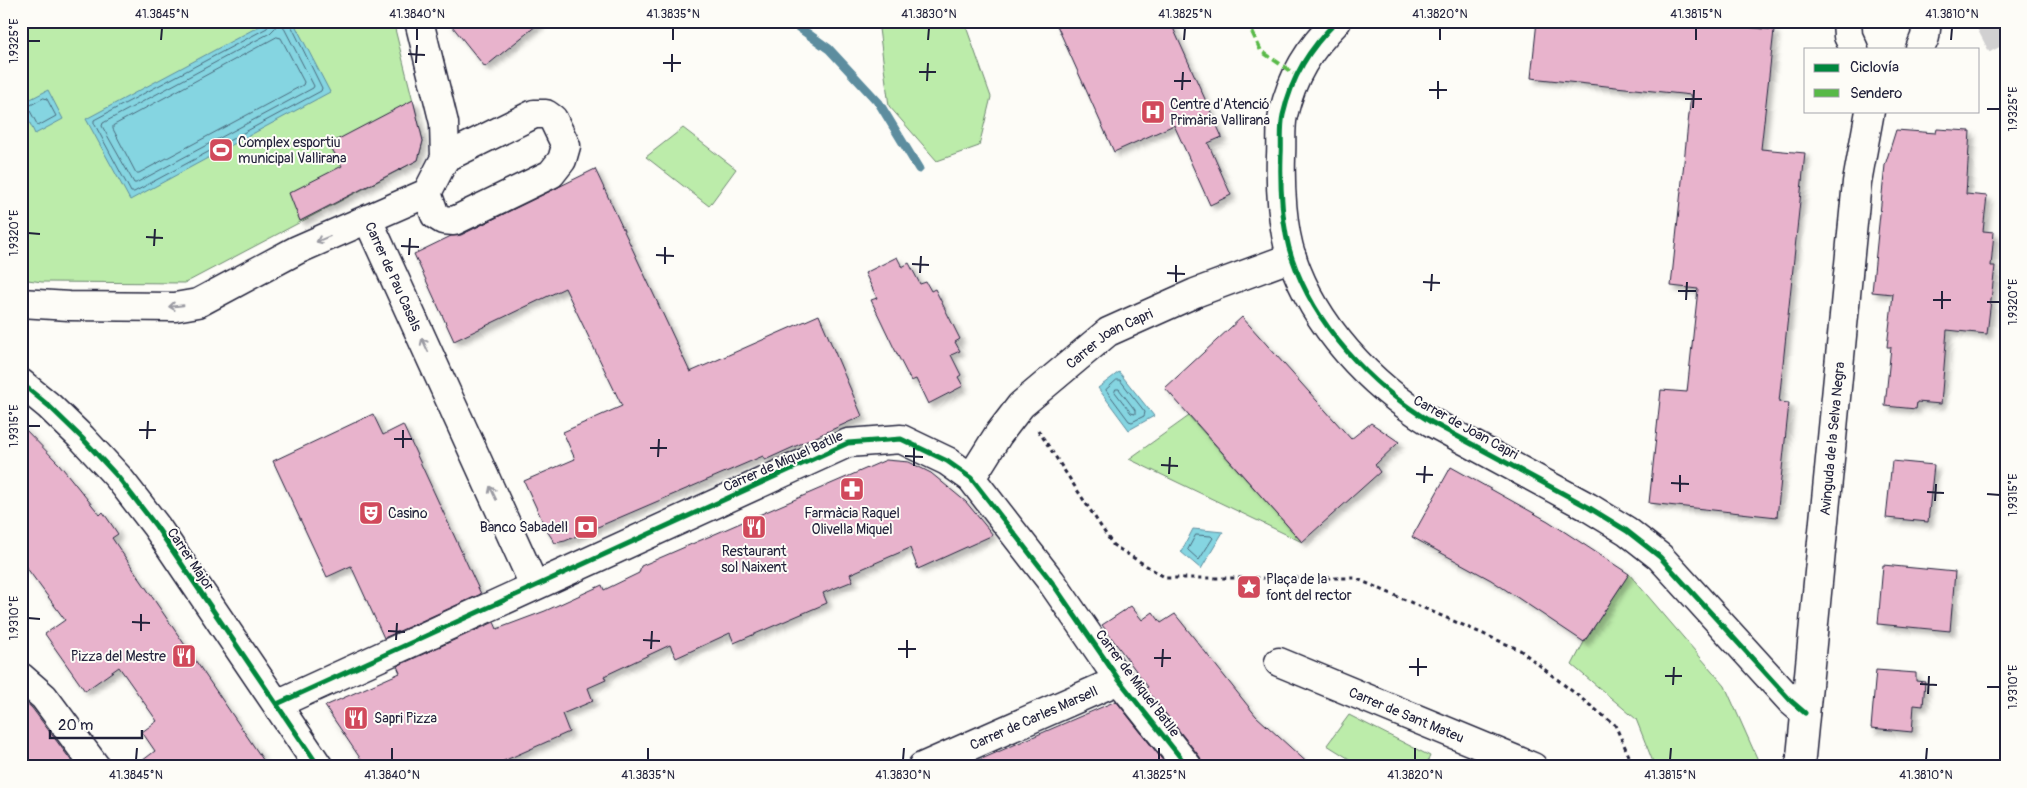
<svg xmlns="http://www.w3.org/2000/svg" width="2027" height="788" font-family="Pangolin,sans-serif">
  <defs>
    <filter id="shadow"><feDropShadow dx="4.5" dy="4.5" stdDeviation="2.5" flood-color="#0004"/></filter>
  </defs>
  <rect width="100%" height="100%" fill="#fdfcf7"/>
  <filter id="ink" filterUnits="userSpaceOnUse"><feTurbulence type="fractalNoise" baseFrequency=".02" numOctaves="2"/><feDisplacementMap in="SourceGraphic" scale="10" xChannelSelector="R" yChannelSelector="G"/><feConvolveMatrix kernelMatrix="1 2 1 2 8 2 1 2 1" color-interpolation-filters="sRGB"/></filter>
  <g filter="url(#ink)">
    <g fill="#bcecaa" stroke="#6f8772">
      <path d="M21,21H393L423,141L418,160L185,283L42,282L21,279Z"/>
      <path d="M878,21H964L991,97L979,146L937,161L889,106Z"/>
      <path d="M683,128L736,169L709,206L646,157Z"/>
      <path d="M1189,416L1302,542L1129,459Z"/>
      <path d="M1629,574L1725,686L1761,767H1655L1636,719L1572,665L1584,642Z"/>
      <path d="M1349,715L1430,756L1425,767H1347L1351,760L1327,745Z"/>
    </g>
    <g fill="#85d5e1" stroke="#5d8d9f">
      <path d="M269,21H293L330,92L130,200L86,119Z"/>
      <path d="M48,90L63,119L35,134L21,104Z"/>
      <path d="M1119,372L1154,416L1129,430L1098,388Z"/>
      <path d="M1193,529L1223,532L1201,569L1181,552Z"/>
    </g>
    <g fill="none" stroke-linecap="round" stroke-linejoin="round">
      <g stroke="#4a6a7d" stroke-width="1">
        <path d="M270,21L267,28L94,120V123L131,192H134L321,91L322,88L289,21"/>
        <path d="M276,21L275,28L270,33L103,123L102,126L134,183H136L313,88L314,86L284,28L283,21"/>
        <path d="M277,37L281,38L304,82L303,85L139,173H136L113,129V126Z"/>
        <path d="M44,98L47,99L56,116L38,126L28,107Z"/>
        <path d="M1117,380H1120L1145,412L1144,416L1132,422L1129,421L1106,390Z"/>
        <path d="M1116,389H1119L1135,410V414L1131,413L1115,392Z"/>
        <path d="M1196,535L1211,536L1213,538L1199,560L1188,550Z"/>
      </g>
      <path stroke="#5d8d9f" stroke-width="9" d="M790,21L829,49L879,103L919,169"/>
    </g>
    <g fill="#e8b3cc" stroke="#22223b" filter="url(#shadow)">
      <path d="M448,21H542L485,67Z"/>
      <path d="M1055,21H1170L1222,137L1208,143L1231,195L1210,205L1174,125L1114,152Z"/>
      <path d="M1537,21H1610L1664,27L1665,21H1687L1774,30L1761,149L1805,153L1779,402L1789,403L1777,517L1649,503L1661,390L1687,392L1698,289L1671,286L1691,95L1531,78Z"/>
      <path d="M413,100L423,141L418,160L300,221L289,193L342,166L329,144Z"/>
      <path d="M1937,129L1970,131L1966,194L1987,196L1983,231L1994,232L1991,266H1995L1987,334L1947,330L1941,404L1917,402L1916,409L1885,406L1891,347H1887L1893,294L1872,292L1885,165L1896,130L1936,133Z"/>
      <path d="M595,169L690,372L819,315L862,416L765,460L763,456L565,541L555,543L547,531L524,481L575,459L563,432L622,406L565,288L454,341L414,254L451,236L461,235Z"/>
      <path d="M897,257L902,267L909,263L920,284L926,282L931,291L935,289L960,339L955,342L960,351L951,355L961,375L958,377L963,386L928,404L916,379L911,381L894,348L871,300L877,298L865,273Z"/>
      <path d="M1242,317L1351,439L1371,423L1399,442L1375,465L1380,472L1302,542L1165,388Z"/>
      <path d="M373,414L383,435L403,425L481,594L384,638L351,566L327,577L273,461Z"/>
      <path d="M21,425L59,464L100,515L103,512L118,534L112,538L268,767H134L155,751L142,732L157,721L119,667L85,691L45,634L65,620L21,560Z"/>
      <path d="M886,460L909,462L931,473L966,502L993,535L918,569L910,548L850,574L853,581L823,593L827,603L734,643L730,633L676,658L670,645L604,676L606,680L588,688L593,701L562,714L569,732L490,767H366L325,706L400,673L397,666L494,622L497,629L545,611L602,585L604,590L639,573L641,566Z"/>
      <path d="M1892,461L1934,465L1928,522L1886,518Z"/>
      <path d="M1451,467L1548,521L1629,574L1584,642L1491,580L1412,537Z"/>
      <path d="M1883,565L1955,572L1950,631L1878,624Z"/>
      <path d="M1131,606L1142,620L1153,612L1161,623L1175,614L1256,716L1312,767H1203L1200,757L1145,688L1148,687L1102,625Z"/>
      <path d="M1876,670L1916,673V681L1925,682L1923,706L1914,705L1912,732L1871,728Z"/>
      <path d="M21,698L32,708L76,767H21Z"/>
      <path d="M1116,701L1168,767H963Z"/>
    </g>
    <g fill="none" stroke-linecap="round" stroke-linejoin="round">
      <path stroke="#d1d0d1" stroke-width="28" stroke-dasharray="28 14" stroke-linecap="butt" d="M1989,21L2006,54"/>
      <defs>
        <g id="minor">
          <path d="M1337,21C1309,49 1292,76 1283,115C1280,128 1282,143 1281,156C1280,186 1282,229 1292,258C1315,326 1370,385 1431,422L1588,507L1627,531L1660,557L1791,701L1805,713"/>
          <path d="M1847,21L1848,36L1854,49"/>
          <path d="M1920,49L1925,37L1927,21"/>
          <path d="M427,193L435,215L443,220L454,221L551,174L562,160L566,146L553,119L546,114H534L445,158"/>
          <path id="s1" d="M368,220L534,585"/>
          <path d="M21,303L69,306L175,307L198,303L297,250L427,193L445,158L444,123L419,21"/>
          <path id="s2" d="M971,478L998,435L1021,405L1108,332L1195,293L1292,257"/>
          <path id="s3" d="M1279,662L1533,767"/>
          <path d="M21,677L44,697L96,767"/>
          <path d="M277,704L848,443L901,439L947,461L971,478L1051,581L1119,680L1188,767"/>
          <path id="s4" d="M922,767L1119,680"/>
          <path id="s5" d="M1800,767L1857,182L1870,111"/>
        </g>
        <path id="tertiary" d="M21,383L49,406L82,438L118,477L156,526L319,767"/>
      </defs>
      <use href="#minor" stroke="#22223b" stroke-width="31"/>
      <use href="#tertiary" stroke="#22223b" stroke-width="31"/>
      <path stroke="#22223b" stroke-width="3" stroke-dasharray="4 4" stroke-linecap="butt" d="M1038,430L1113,545L1166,578H1355L1520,650L1615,725L1634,767"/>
      <use href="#minor" stroke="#fdfcf7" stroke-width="28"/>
      <use href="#tertiary" stroke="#fdfcf7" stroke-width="28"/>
      <path stroke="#58b947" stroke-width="4" stroke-dasharray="8 4" stroke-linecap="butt" d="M1247,21L1261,51L1296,75"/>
      <defs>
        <g id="cycleway">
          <path d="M1337,21C1309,49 1292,76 1283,115C1280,128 1282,143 1281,156C1280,186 1282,229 1292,258C1315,326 1370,385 1431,422L1588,507L1627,531L1660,557L1791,701L1805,713"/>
          <path d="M21,383L49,406L82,438L118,477L156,526L319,767"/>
          <path d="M277,704L848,443L901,439L947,461L971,478L1051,581L1119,680L1188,767"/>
        </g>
      </defs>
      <use href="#cycleway" stroke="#fdfcf7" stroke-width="8"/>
      <use href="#cycleway" stroke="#00873e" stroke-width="5"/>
    </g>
    <defs><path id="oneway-shaft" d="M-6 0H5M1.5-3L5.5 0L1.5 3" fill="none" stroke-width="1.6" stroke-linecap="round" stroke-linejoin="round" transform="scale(1.25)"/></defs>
    <g stroke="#9a9aa2">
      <use href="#oneway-shaft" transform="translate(323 239) rotate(157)"/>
      <use href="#oneway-shaft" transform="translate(176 306) rotate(174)"/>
      <use href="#oneway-shaft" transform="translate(425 345) rotate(-115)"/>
      <use href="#oneway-shaft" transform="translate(493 493) rotate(-115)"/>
    </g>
  </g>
  <path fill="none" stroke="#22223b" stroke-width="2" d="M161,40L162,28M417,40V28M673,40V28M928,40L929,28M1184,40L1185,28M1440,40V28M1696,40V28M1951,40L1952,28M28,41H40M408,54L425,55M416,63L417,45M663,63H681M672,72V54M919,72H936M927,81L928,63M1174,81H1191M1182,90L1183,72M1429,90H1447M1438,99V81M1685,99H1702M1693,108L1694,90M1987,109H2000M28,233L40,234M146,237L163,238M154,246L155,229M401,246L419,247M409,255L410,238M656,255L674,256M665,264V247M912,264L929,265M920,273L921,256M1167,273L1185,274M1176,282V265M1423,282L1440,283M1431,291L1432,274M1678,291H1696M1686,300L1687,282M1933,300H1951M1987,302H2000M1942,309V291M28,426H40M139,430H156M147,439L148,421M394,439H412M403,448V430M650,448H667M905,456L923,457M658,457L659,439M1161,465L1178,466M914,466V448M1169,474L1170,457M1416,474L1433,475M1424,483L1425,466M1671,483L1689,484M1680,492V475M1927,492L1944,493M1987,494L2000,495M1935,501L1936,484M28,618L40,619M132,622L150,623M141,631V614M388,631L405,632M396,640L397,623M643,640L660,641M651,649L652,631M898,649H916M907,658V640M1154,658H1171M1162,667L1163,649M1409,667H1427M1418,676V658M1665,676H1682M1920,684L1937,685M1673,685L1674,667M1987,687H2000M1928,694L1929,676M136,760L137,748M392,760V748M648,760V748M903,760L904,748M1159,760V748M1415,760V748M1670,760L1671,748M1926,760L1927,748"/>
  <defs>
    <symbol id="hospital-square" viewBox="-11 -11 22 22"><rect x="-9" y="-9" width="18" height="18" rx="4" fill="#d1495b" stroke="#fdfcf7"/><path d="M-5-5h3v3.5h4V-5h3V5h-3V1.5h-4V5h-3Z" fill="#fff"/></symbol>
    <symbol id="stadium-square" viewBox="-11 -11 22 22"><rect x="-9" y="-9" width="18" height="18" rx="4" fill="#d1495b" stroke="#fdfcf7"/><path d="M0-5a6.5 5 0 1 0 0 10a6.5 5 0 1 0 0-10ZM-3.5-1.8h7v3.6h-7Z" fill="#fff"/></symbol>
    <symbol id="pharmacy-square" viewBox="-11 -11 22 22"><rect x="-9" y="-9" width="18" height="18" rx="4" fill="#d1495b" stroke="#fdfcf7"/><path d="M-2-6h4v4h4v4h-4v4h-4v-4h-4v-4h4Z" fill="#fff"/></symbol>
    <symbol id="theatre-square" viewBox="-11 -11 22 22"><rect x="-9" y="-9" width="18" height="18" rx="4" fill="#d1495b" stroke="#fdfcf7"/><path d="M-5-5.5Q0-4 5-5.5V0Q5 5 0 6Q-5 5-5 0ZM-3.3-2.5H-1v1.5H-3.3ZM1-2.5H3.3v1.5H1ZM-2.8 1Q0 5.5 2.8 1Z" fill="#fff"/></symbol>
    <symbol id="bank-square" viewBox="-11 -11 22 22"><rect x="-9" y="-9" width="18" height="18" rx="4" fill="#d1495b" stroke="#fdfcf7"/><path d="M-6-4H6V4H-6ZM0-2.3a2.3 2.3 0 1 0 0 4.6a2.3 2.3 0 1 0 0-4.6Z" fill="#fff"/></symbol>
    <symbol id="restaurant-square" viewBox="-11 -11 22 22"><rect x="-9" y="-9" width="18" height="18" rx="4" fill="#d1495b" stroke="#fdfcf7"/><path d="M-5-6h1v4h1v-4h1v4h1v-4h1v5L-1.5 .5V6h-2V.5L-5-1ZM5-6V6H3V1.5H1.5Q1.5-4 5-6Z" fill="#fff"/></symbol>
    <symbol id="sight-square" viewBox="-11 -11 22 22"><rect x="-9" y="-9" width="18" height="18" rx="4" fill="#d1495b" stroke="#fdfcf7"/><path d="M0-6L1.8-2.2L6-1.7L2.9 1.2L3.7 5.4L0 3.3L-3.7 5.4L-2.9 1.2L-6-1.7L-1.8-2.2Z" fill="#fff"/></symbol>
  </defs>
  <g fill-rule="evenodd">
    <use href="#hospital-square" x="1139" y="98" width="28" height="28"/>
    <use href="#stadium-square" x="207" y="136" width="28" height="28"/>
    <use href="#pharmacy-square" x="838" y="475" width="28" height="28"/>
    <use href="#theatre-square" x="357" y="499" width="28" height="28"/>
    <use href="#bank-square" x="572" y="513" width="28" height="28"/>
    <use href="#restaurant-square" x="740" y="513" width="28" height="28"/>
    <use href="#sight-square" x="1235" y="573" width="28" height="28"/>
    <use href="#restaurant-square" x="170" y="642" width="28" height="28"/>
    <use href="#restaurant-square" x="342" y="704" width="28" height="28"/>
  </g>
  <g text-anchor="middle" stroke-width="4" stroke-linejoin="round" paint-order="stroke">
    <g font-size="14" fill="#22223b" stroke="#fdfcf7" text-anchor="start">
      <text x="1170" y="109">Centre d'Atenció<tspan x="1170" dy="16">Primària Vallirana</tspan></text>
      <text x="238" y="147">Complex esportiu<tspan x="238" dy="16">municipal Vallirana</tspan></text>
      <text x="388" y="518">Casino</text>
      <text x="852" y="518" text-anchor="middle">Farmàcia Raquel<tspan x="852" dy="16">Olivella Miquel</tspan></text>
      <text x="568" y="532" text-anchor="end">Banco Sabadell</text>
      <text x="754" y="556" text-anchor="middle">Restaurant<tspan x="754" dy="16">sol Naixent</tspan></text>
      <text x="1266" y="584">Plaça de la<tspan x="1266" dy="16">font del rector</tspan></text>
      <text x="166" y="661" text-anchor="end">Pizza del Mestre</text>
      <text x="374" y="723">Sapri Pizza</text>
    </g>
    <g font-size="14" fill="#22223b" stroke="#fdfcf7">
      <text dy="5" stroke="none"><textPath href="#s1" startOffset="62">Carrer de Pau Casals</textPath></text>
      <text dy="5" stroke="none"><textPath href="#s2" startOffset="200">Carrer Joan Capri</textPath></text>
      <text transform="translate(1466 427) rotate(29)" y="5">Carrer de Joan Capri</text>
      <text dy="5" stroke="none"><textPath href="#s5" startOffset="330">Avinguda de la Selva Negra</textPath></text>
      <text transform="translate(783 461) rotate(-24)" y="5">Carrer de Miquel Batlle</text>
      <text transform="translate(191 559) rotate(56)" y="5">Carrer Major</text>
      <text transform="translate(1138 683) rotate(53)" y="5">Carrer de Miquel Batlle</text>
      <text dy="5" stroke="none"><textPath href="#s3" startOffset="138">Carrer de Sant Mateu</textPath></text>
      <text dy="5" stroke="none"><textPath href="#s4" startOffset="122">Carrer de Carles Marsell</textPath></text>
    </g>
  </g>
  <rect width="2027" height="788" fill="none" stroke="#fdfcf7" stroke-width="55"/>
  <rect x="1804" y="48" width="175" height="65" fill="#fdfcf7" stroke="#a5a5ac"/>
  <rect x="1814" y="64" width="25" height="8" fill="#00873e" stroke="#a5a5ac"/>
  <text x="1850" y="72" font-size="15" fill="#22223b">Ciclovía</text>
  <rect x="1814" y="89" width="25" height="8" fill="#58b947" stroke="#a5a5ac"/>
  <text x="1850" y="98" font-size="15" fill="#22223b">Sendero</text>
  <path d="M50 730v8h92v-8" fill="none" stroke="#22223b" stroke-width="2.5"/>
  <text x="58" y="730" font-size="15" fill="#22223b" stroke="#fdfcf7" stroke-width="4" paint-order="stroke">20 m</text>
  <rect x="28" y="28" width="1972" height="732" fill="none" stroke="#22223b" stroke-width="2"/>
  <g font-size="12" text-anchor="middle" fill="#22223b">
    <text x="162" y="18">41.3845°N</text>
    <text x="417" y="18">41.3840°N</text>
    <text x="673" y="18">41.3835°N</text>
    <text x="929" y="18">41.3830°N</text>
    <text x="1185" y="18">41.3825°N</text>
    <text x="1440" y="18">41.3820°N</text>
    <text x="1696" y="18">41.3815°N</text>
    <text x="1952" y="18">41.3810°N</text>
    <text transform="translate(14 41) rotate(-90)" y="4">1.9325°E</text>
    <text transform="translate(2013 109) rotate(-90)" y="4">1.9325°E</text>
    <text transform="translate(14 233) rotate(-90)" y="4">1.9320°E</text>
    <text transform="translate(2013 302) rotate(-90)" y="4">1.9320°E</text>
    <text transform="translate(14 426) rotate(-90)" y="4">1.9315°E</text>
    <text transform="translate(2013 495) rotate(-90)" y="4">1.9315°E</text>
    <text transform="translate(14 618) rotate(-90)" y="4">1.9310°E</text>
    <text transform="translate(2013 687) rotate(-90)" y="4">1.9310°E</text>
    <text x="136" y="779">41.3845°N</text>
    <text x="392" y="779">41.3840°N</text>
    <text x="648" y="779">41.3835°N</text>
    <text x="903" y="779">41.3830°N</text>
    <text x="1159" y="779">41.3825°N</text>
    <text x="1415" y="779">41.3820°N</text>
    <text x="1670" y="779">41.3815°N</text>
    <text x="1926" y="779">41.3810°N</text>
  </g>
</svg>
